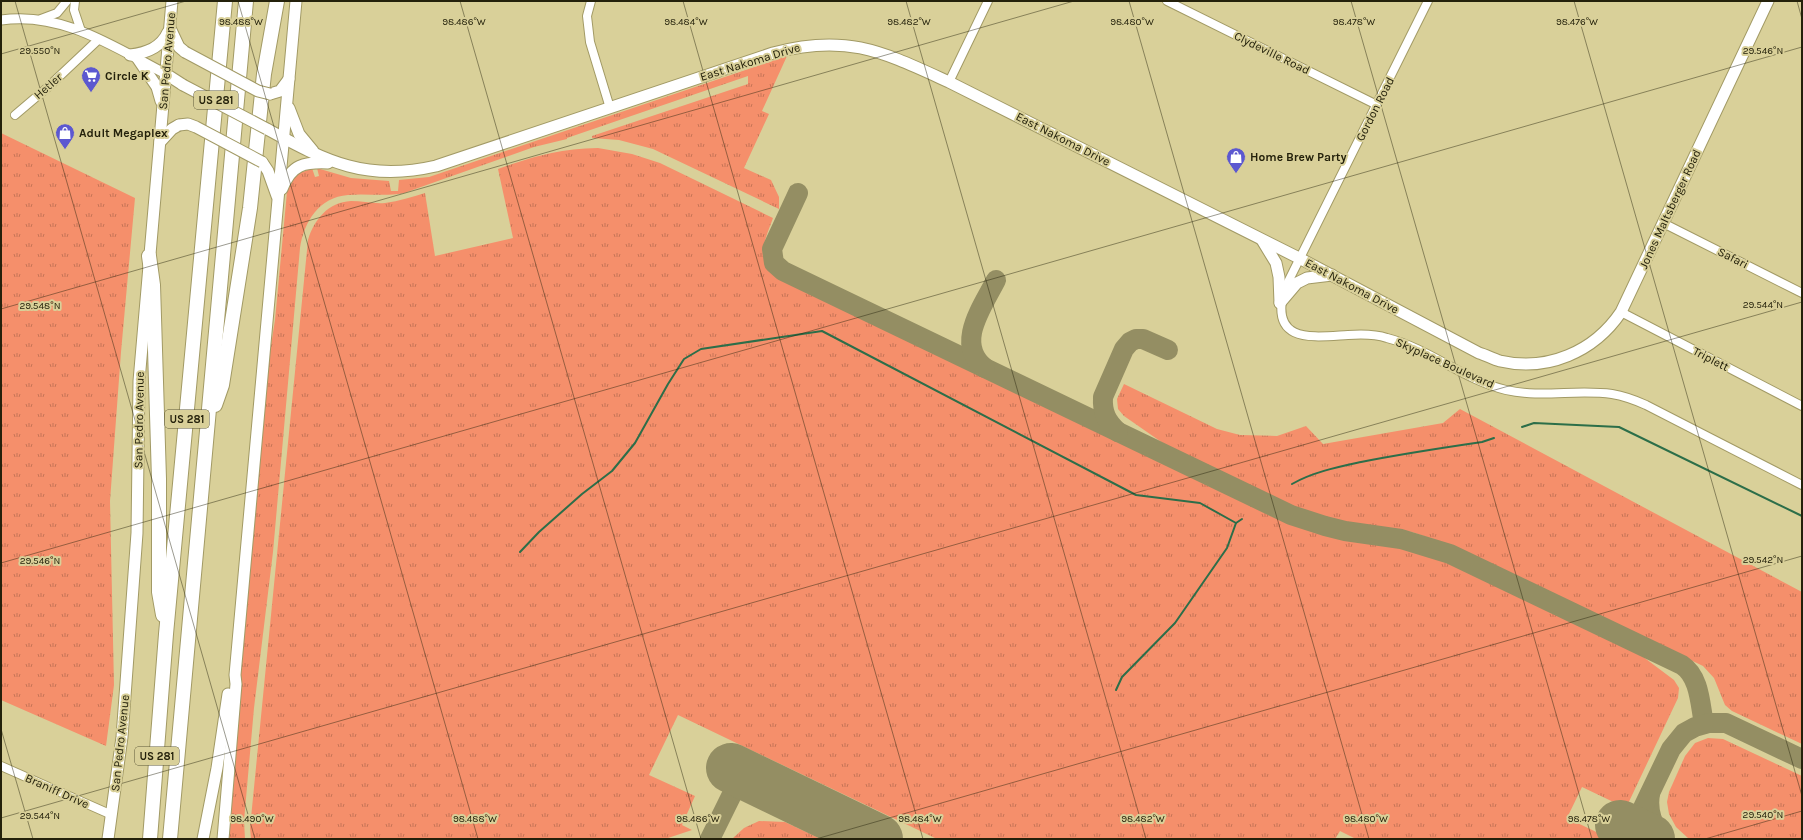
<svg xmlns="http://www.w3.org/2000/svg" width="1803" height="840" font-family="Karla,sans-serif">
  <defs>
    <pattern id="grass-tufts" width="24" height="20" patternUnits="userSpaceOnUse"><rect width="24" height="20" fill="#f58f6b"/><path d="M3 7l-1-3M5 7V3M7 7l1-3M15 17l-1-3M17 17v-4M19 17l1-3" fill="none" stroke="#c67456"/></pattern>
  </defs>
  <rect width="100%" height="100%" fill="#d9d099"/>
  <g fill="url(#grass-tufts)">
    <path d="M787,56L762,111L769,114L744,168L771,180L779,197V209L653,149L619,140L592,138V136L748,84V76L567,138V139L534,147L404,193C384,197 367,193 348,195C319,197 304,222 300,248L273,552L254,708L244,821L245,839H225L266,377L275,320L287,192L293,178L302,170L303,172L312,168L315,177L319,176L317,168L320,169L351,178L389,181L391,191H398L399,180L429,177Z"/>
    <path d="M1,133L135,198L121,352L110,501L114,685L106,746L1,700Z"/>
    <path d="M598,148L632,154L660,163L773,218C764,243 756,255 776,277L1282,521L1312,531L1352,541L1411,550L1443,560L1642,656L1674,680L1679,688L1678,698L1626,808L1582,787L1567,818L1611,839H1356L1340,831L1335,839H937L678,715L649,775L695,796L682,825L692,830L665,839H251L250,828L308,240C314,220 328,202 351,201C362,201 374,204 385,203C399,201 412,197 425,193L435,256L513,238L498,169C535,156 559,149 598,148Z"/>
    <path d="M1124,384L1217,429L1240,435L1277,436L1306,426L1323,444L1443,423L1460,409L1802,592V744L1732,711L1725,705L1714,678L1703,666L1456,547L1412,532L1365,526L1326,519L1294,507L1170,448L1124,416L1118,409L1117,399Z"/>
    <path d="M1708,738L1723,739L1802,776V839H1689L1676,827L1669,814L1667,802L1669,792L1685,756L1695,743Z"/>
    <path d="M759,821L785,822L821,839H732L744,828Z"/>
  </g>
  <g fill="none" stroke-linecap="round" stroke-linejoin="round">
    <g stroke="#2c6e49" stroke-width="2">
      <path d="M1522,427L1534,423L1619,427L1802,516"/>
      <path d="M1292,484C1313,472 1338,467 1361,462C1401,454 1441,448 1482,442L1494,438"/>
      <path d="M520,552L539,532L582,494L612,471L635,443L668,384L684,359L701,349L822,331L1136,495L1200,503L1236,523"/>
      <path d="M1116,690L1122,677L1175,623L1227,548L1236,523L1242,519"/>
    </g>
    <g stroke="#948e63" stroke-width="20">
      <path d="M798,193L772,249L774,263L783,271L1291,515L1325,526L1345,531L1401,539L1450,554L1682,665C1700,677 1700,704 1704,724"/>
      <path d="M985,368C954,344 983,306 996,280"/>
      <path d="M1118,432C1107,422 1102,413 1103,397L1124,349L1130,342L1136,339H1143L1168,350"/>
      <path d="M1650,794C1647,811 1653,825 1662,839"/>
      <path d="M710,839L742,774"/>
      <path d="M850,839L855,828"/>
      <path d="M1628,839L1671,749L1684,733L1695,727L1709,723H1726L1802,759"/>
    </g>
    <g stroke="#948e63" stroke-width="50">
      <path d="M731,768L878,839"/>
      <path d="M1620,825L1650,839"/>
    </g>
    <defs>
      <g id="minor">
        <path d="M75,1L74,10L81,31"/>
        <path d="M591,1L587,16L590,42L610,108"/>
        <path d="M1167,1L1377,105"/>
        <path d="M1428,1L1284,290C1270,344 1312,337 1348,335C1361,334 1375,334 1387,338C1430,349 1464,380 1506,390C1541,398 1577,389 1612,394C1624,396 1635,400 1646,405L1802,485"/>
        <path d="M41,19L57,13L67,1"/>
        <path d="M949,82L988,1"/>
        <path d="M15,115L48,87L99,39"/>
        <path d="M1663,223L1802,293"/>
        <path d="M1621,312L1802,406"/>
        <path d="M1,766L112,815"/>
      </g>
      <path id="tertiary" d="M1,20C62,11 114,47 166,74"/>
      <g id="secondary">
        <path d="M171,30L179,47L185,52"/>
        <path d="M130,55C146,53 161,48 168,32"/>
        <path d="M138,59L157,87L161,101"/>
        <path d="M166,74L183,85"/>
        <path d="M270,94L280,91L289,79"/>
        <path d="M289,108L299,134L313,151"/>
        <path d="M267,129C327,162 367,182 436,166L773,53C847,33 883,52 949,82L1299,258L1479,353C1486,355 1493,359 1500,361C1547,372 1594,352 1621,312L1768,1"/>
        <path d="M160,142L172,129L179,125"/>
        <path d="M262,162L268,171L277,196"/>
        <path d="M282,189C291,164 305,162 328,163"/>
        <path d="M1262,240L1276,263L1279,277L1280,303"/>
        <path d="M1280,303L1297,283L1307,278L1332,275"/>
        <path d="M108,839L122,737L137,533L139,381L172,1"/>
        <path d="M203,839L217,768L228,694"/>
        <path d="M223,839L236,684L235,675L296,1"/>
      </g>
      <g id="motorway">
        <path d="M149,256L153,285L159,479V592L163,615"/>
        <path d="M215,405L222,385L250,208L264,74L277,1"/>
        <path d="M150,839L166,634L225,1"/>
        <path d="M170,839L246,1"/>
      </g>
    </defs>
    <use href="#minor" stroke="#a29a65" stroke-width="10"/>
    <use href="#tertiary" stroke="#a29a65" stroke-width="11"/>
    <use href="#secondary" stroke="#a29a65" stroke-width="13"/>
    <use href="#motorway" stroke="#a29a65" stroke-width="16"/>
    <use href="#minor" stroke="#fff" stroke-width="8"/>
    <use href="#tertiary" stroke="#fff" stroke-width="9"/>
    <use href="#secondary" stroke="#fff" stroke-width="11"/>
    <use href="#motorway" stroke="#fff" stroke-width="14"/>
    <defs>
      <g id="secondary-bridge">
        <path d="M185,52L258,91L270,94"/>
        <path d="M183,85L267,129"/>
        <path d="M179,125L188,124L196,127L262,162"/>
      </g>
    </defs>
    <use href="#secondary-bridge" stroke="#a29a65" stroke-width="13" stroke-linecap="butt"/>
    <use href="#secondary-bridge" stroke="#fff" stroke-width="11"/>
  </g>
  <path fill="none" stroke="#24210b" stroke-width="1" stroke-opacity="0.45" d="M15,1L255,839M238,1L478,839M460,1L701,839M683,1L923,839M906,1L1146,839M1129,1L1369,839M1351,1L1592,839M1574,1L1802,796M1797,1L1802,19M1,54L186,1M1,309L1074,1M1,563L1802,47M1,729L33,839M1,818L1802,302M816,839L1802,556M1705,839L1802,811"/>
  <defs>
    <symbol id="supermarket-pin" viewBox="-11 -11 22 30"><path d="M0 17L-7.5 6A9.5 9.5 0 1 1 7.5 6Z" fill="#5c58d0" stroke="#d9d099"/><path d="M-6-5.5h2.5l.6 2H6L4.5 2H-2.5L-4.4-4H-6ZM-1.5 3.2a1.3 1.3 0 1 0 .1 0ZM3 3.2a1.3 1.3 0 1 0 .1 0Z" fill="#fff"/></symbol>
    <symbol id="shop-pin" viewBox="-11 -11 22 30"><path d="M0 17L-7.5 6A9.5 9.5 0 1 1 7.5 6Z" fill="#5c58d0" stroke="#d9d099"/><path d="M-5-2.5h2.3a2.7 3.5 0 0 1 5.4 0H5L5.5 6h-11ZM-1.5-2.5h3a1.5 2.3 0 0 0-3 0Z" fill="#fff"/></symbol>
  </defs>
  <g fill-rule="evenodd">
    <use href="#supermarket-pin" x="80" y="65" width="22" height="30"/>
    <use href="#shop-pin" x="54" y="122" width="22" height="30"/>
    <use href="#shop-pin" x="1225" y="146" width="22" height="30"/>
  </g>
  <g text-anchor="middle" stroke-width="4" stroke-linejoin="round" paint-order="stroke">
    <g fill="#d9d099" stroke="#5a5636" stroke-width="1">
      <rect x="194" y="91" width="44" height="18" rx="3"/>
      <rect x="165" y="410" width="44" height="18" rx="3"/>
      <rect x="135" y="747" width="44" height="18" rx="3"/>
    </g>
    <g font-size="11" font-weight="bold" fill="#24210b">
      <text x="216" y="104">US 281</text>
      <text x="187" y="423">US 281</text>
      <text x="157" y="760">US 281</text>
    </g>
    <g font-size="12" fill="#24210b" stroke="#d9d099">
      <text transform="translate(1272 53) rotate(26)" y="4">Clydeville Road</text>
      <text transform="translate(167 61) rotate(-85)" y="4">San Pedro Avenue</text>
      <text transform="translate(750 62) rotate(-17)" y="4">East Nakoma Drive</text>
      <text transform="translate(48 86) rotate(-41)" y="4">Hetler</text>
      <text transform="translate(1375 109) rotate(-63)" y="4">Gordon Road</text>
      <text transform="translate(1063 139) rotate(27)" y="4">East Nakoma Drive</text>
      <text transform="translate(1670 209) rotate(-65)" y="4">Jones Maltsberger Road</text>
      <text transform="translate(1733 258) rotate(27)" y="4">Safari</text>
      <text transform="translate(1352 286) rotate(28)" y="4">East Nakoma Drive</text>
      <text transform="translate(1711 359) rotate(27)" y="4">Triplett</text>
      <text transform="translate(1445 363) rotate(24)" y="4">Skyplace Boulevard</text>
      <text transform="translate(139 420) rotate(-89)" y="4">San Pedro Avenue</text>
      <text transform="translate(120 743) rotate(-84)" y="4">San Pedro Avenue</text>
      <text transform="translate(57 791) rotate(24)" y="4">Braniff Drive</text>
    </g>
    <g font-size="12" font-weight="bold" fill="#24210b" stroke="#d9d099" text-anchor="start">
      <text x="105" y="80">Circle K</text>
      <text x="79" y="137">Adult Megaplex</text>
      <text x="1250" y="161">Home Brew Party</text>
    </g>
  </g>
  <g font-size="10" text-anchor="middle" fill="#24210b" stroke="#d9d099" stroke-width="4" stroke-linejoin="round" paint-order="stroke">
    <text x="241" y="25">98.488°W</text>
    <text x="464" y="25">98.486°W</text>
    <text x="686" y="25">98.484°W</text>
    <text x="909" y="25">98.482°W</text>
    <text x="1132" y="25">98.480°W</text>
    <text x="1354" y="25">98.478°W</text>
    <text x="1577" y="25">98.476°W</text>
    <text x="1763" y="54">29.546°N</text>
    <text x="40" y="54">29.550°N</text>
    <text x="1763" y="308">29.544°N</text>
    <text x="40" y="309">29.548°N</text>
    <text x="1763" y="563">29.542°N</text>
    <text x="40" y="564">29.546°N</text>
    <text x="1763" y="818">29.540°N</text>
    <text x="40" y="819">29.544°N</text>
    <text x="252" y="822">98.490°W</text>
    <text x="475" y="822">98.488°W</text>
    <text x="698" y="822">98.486°W</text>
    <text x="920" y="822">98.484°W</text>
    <text x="1143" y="822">98.482°W</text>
    <text x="1366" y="822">98.480°W</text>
    <text x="1589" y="822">98.478°W</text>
  </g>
  <rect width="1803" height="840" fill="none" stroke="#24210b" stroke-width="4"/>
</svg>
